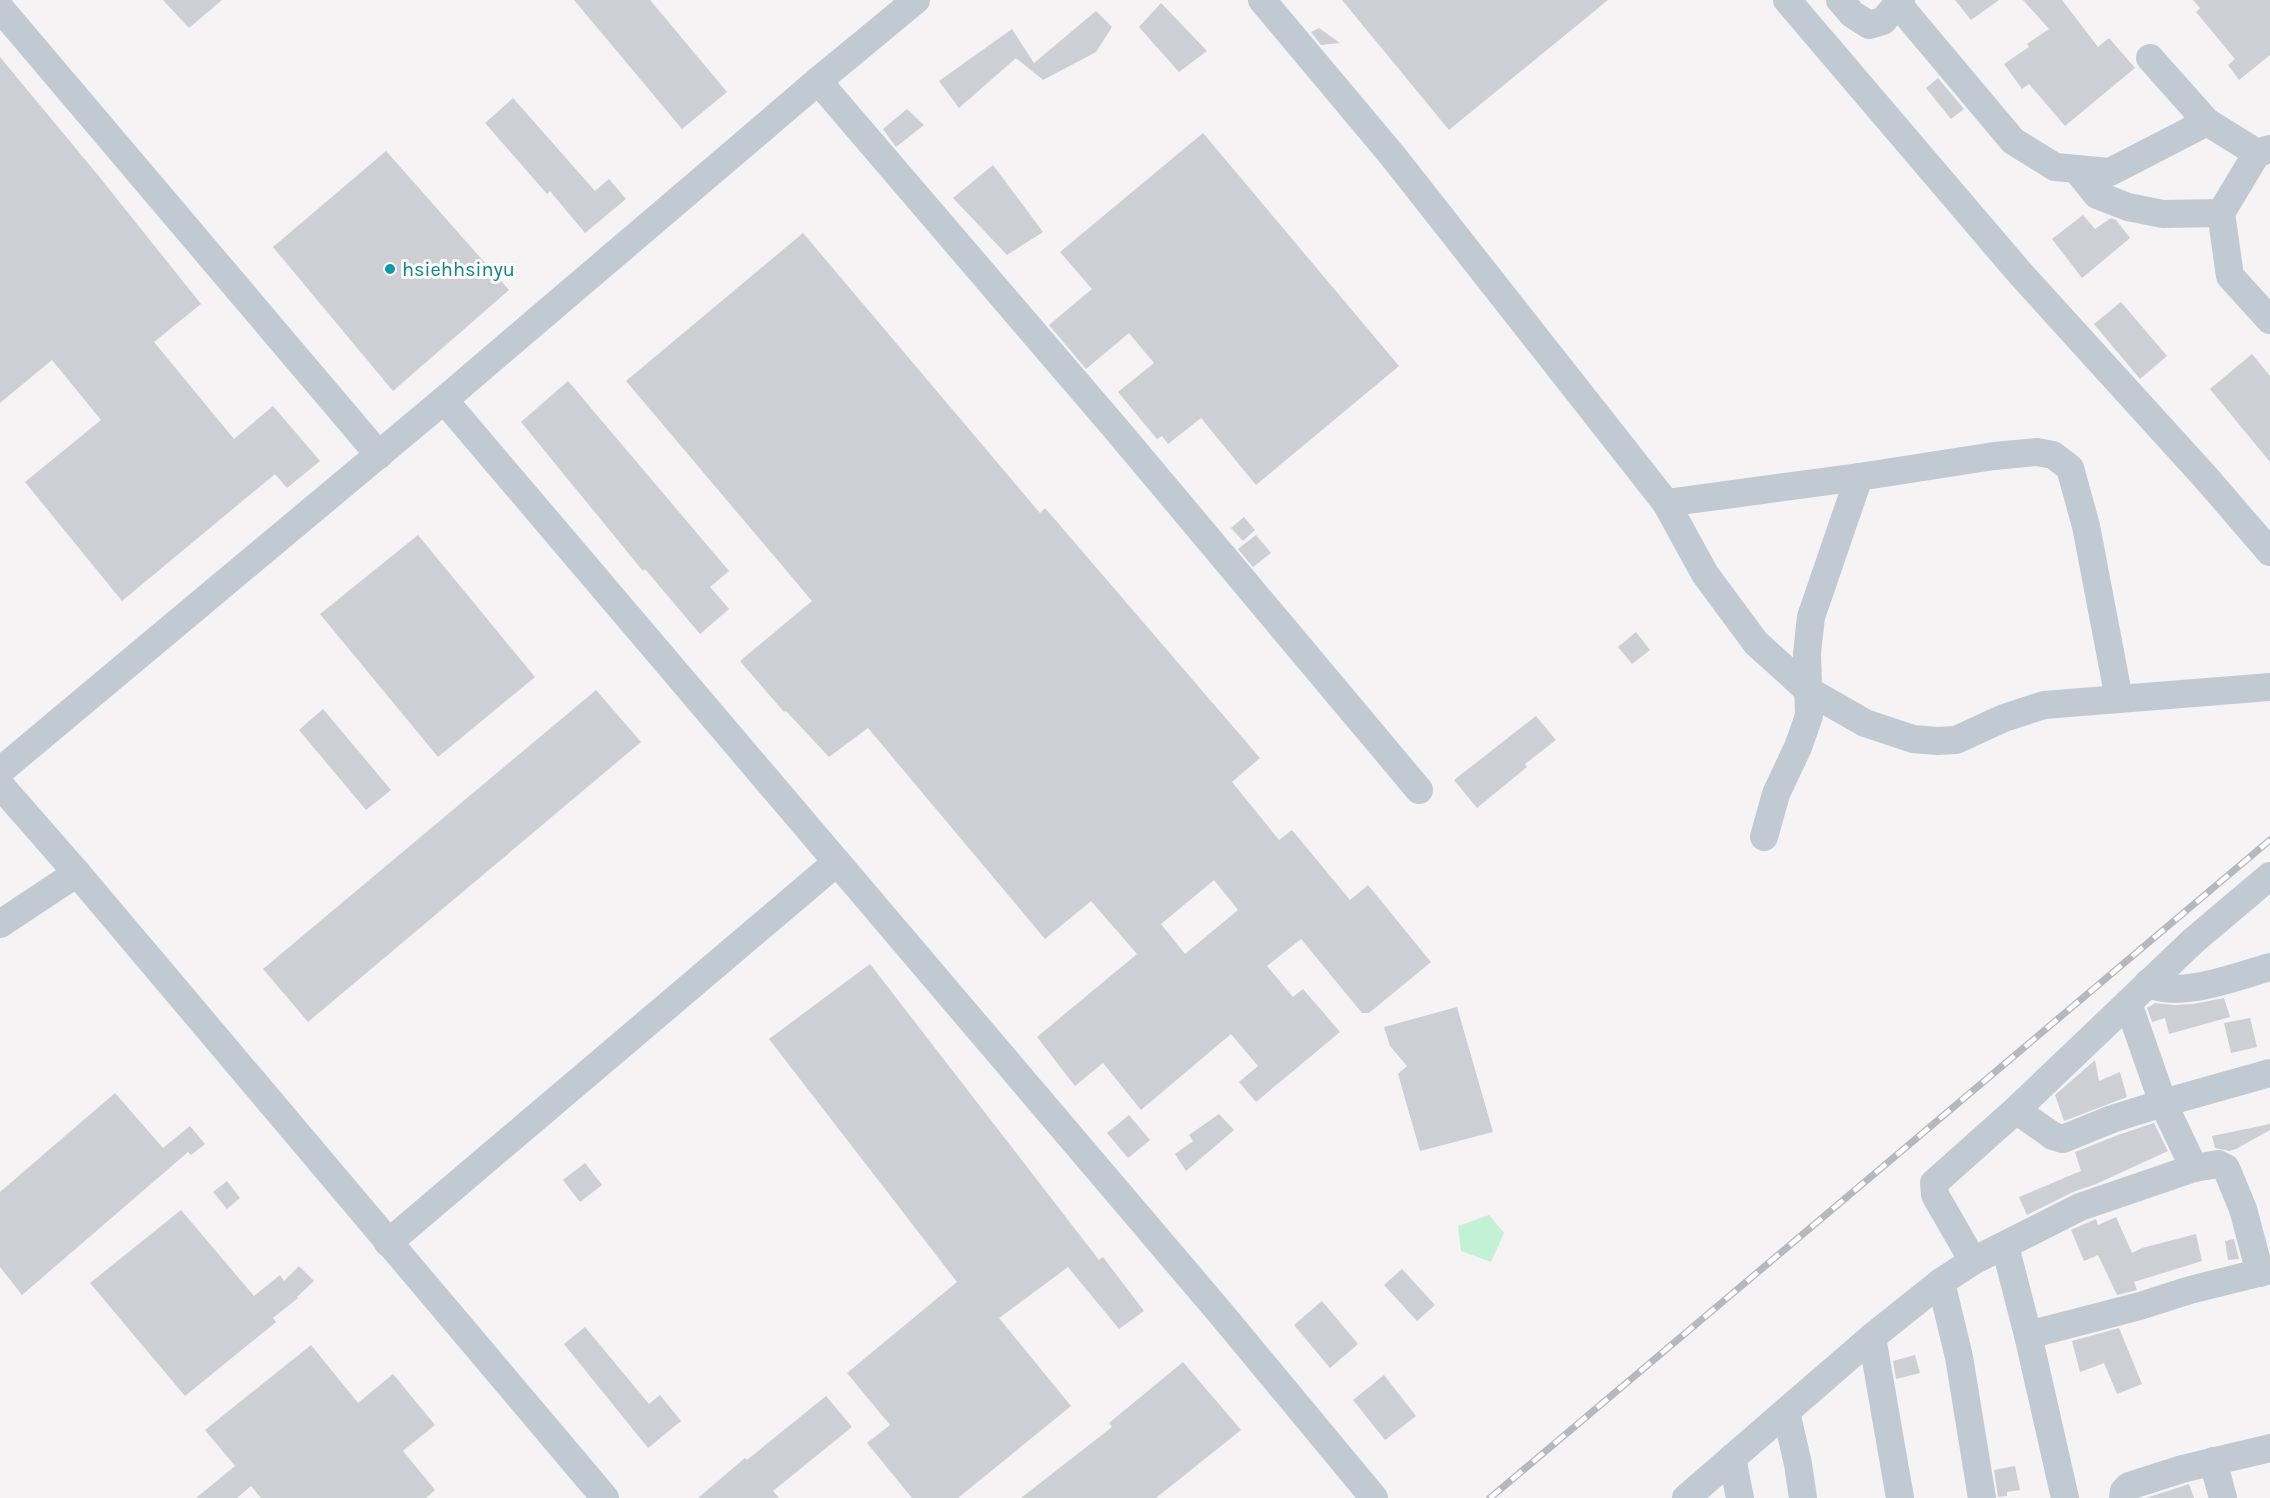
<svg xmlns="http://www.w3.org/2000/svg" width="2270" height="1498" font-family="Karla,sans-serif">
  <rect width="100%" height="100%" fill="#f5f3f3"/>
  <path fill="#c3f1d5" d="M1489,1215L1504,1233L1491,1262L1461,1251L1458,1226Z"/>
  <g fill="#cdcfd5" fill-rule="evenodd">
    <path d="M163,0H222L189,28Z"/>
    <path d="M574,0H650L727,92L682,129Z"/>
    <path d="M1342,0H1608L1449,130Z"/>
    <path d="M1955,0H1999L1971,20Z"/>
    <path d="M2023,0H2062L2098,47L2109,38L2135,68L2065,126L2029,84L2022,89L2004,64L2029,47L2027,44L2049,29Z"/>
    <path d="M2193,0H2270V55L2239,80L2228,65L2235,59L2196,12L2200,8Z"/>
    <path d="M1161,3L1207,51L1179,72L1139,27Z"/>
    <path d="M1096,11L1112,27L1096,52L1043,80L1016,58L959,108L939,81L1012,29L1034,63Z"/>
    <path d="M1319,28L1340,43L1321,45L1311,32Z"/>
    <path d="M0,57L97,174L201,304L154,342L234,439L273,406L320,461L287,488L275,474L122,601L25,482L101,420L52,360L0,403Z"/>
    <path d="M1938,78L1964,109L1951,119L1926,88Z"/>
    <path d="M513,98L595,191L609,179L626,199L585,233L550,191L547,194L485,123Z"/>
    <path d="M907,109L924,125L896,147L883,129Z"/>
    <path d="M1203,133L1399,366L1256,485L1201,418L1168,444L1162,436L1157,439L1118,392L1154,363L1129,333L1086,369L1049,325L1092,289L1060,252Z"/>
    <path d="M386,151L509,290L393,391L273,247Z"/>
    <path d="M993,165L1043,232L1007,255L953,198Z"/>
    <path d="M2083,215L2095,229L2111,218L2116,220L2130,238L2082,278L2052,239Z"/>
    <path d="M803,233L1040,513L1045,508L1260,758L1232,782L1279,840L1292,830L1350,900L1368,885L1431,962L1369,1013H1362L1301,939L1267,966L1293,997L1303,989L1340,1032L1256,1102L1239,1082L1258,1066L1231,1034L1141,1110L1103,1063L1075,1086L1037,1037L1137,954L1091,901L1045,939L868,728L829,757L786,711L784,712L740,661L812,601L626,381ZM1214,880L1238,910L1185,954L1161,924Z"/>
    <path d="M2121,302L2167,356L2140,379L2094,324Z"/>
    <path d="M2252,354L2270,376V462L2210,389Z"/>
    <path d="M568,381L729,571L710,587L729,609L700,634L645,569L643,571L521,422Z"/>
    <path d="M1244,517L1255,530L1243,541L1231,528Z"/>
    <path d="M418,535L535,677L438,757L320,614Z"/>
    <path d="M1256,535L1271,553L1253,567L1238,549Z"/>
    <path d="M1636,632L1650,650L1632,664L1618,647Z"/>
    <path d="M596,690L641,742L308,1022L263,969Z"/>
    <path d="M323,709L391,790L366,810L299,730Z"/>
    <path d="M1536,716L1556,740L1525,764L1527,767L1477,808L1454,780Z"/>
    <path d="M870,964L1099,1260L1103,1257L1144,1311L1119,1329L1068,1267L999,1318L1071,1406L958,1498H912L867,1443L890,1425L847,1373L957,1282L769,1039Z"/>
    <path d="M2224,998L2230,1017L2169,1034L2165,1018L2152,1022L2147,1008L2155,1003L2174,1005L2193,1004Z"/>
    <path d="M1457,1007L1493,1132L1420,1151L1398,1074L1407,1066L1390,1046L1384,1027Z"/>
    <path d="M2250,1018L2257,1047L2231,1053L2224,1023Z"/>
    <path d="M2095,1060L2099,1081L2120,1072L2127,1097L2064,1121L2055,1095Z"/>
    <path d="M115,1093L163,1148L190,1126L205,1144L191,1155L188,1152L22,1295L0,1267V1192Z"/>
    <path d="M1219,1114L1234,1130L1186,1171L1175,1154L1193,1141L1189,1135Z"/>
    <path d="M1129,1115L1150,1140L1128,1158L1107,1133Z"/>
    <path d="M2154,1123L2168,1151L2096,1184L2073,1192L2027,1215L2019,1197L2081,1171L2075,1152L2118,1135Z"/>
    <path d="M2270,1124V1130L2236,1149L2229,1151L2215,1148L2212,1136Z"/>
    <path d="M585,1163L602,1185L580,1202L563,1180Z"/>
    <path d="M227,1181L240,1198L227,1209L213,1192Z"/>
    <path d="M181,1210L254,1296L280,1275L284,1281L299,1266L314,1281L297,1297L298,1298L273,1318L276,1322L185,1396L90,1283Z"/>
    <path d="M2116,1217L2132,1253L2142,1248L2196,1234L2202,1261L2134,1282L2137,1290L2117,1295L2098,1255L2084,1261L2071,1230L2096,1219L2098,1225Z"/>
    <path d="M2234,1239L2239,1259L2228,1260L2225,1241Z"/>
    <path d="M1402,1269L1435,1305L1417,1321L1384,1285Z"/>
    <path d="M1322,1301L1358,1344L1330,1368L1294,1325Z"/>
    <path d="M585,1327L649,1404L660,1395L681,1421L648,1448L564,1344Z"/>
    <path d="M2119,1328L2142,1384L2117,1394L2104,1363L2080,1372L2072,1341Z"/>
    <path d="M311,1345L358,1403L393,1374L435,1425L403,1451L435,1490L426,1498H261L251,1486L237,1498H196L235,1466L205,1430Z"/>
    <path d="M1915,1355L1920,1373L1896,1379L1893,1361Z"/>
    <path d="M1183,1362L1241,1430L1156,1498H1021L1112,1427L1109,1423Z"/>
    <path d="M1384,1375L1416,1416L1385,1440L1353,1400Z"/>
    <path d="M826,1396L852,1427L773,1491L779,1498H698L745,1458L747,1460Z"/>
    <path d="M2015,1466L2020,1490L2007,1492V1496L1998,1497L1994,1470Z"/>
    <path d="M2189,1484L2194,1498H2146L2186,1485Z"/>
  </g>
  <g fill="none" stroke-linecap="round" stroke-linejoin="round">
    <g stroke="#c1cad2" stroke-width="28">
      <path d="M1262,0L1392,155L1666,503L1705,574L1756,643L1809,691L1865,723L1913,739L1937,741L1956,740L2004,718L2044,705L2270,687"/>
      <path d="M1787,0L2019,272L2207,479L2270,552"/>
      <path d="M1840,0L1852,14L1869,25L1883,21L1901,0"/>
      <path d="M1897,3L2013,141L2055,167L2110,172L2207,122"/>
      <path d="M0,8L379,455"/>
      <path d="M2150,58L2207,122L2257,153L2270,149"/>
      <path d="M818,81L1117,430L1419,790"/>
      <path d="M2257,153L2221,213L2230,276L2270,320"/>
      <path d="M2076,169L2097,195L2128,207L2163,214L2221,213"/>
      <path d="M444,400L1223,1316L1374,1498"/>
      <path d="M1666,503L1859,477L1994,456L2037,452L2053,455L2070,468L2086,526L2119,699"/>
      <path d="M0,771L444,400L818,81L916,0"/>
      <path d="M0,785L77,873L605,1498"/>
      <path d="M1764,837L1776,794L1798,747L1809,716L1807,653L1811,617L1859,477"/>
      <path d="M0,924L77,873"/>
      <path d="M2148,983C2178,1000 2238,976 2270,967"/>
      <path d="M2128,1003L2163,1103L2194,1168"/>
      <path d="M2016,1110L2053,1136L2063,1139L2112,1119L2163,1103L2270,1073"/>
      <path d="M388,1243L837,862"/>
      <path d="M2005,1246L2028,1335L2065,1498"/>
      <path d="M1973,1261L1935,1195L1934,1183L2016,1110L2193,941L2270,876"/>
      <path d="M1941,1282L1959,1357L1982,1498"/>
      <path d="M2028,1335L2140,1306L2190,1290L2270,1270"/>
      <path d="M1872,1337L1900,1498"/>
      <path d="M1786,1412L1798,1464L1803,1498"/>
      <path d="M1732,1458L1740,1498"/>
      <path d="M2213,1461L2223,1498"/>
      <path d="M1686,1498L1872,1337L1941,1282L1973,1261L2080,1207L2194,1168L2218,1164L2226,1168L2243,1209L2260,1273"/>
      <path d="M2123,1498L2124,1491L2129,1486L2182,1469L2270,1448"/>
    </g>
    <defs>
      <path id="rail" d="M1490,1498L2270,840"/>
    </defs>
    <use href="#rail" stroke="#b5b8bd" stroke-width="7"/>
    <use href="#rail" stroke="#fff" stroke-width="4.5" stroke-dasharray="14" stroke-linecap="butt"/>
  </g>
  <circle fill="#0f9aa8" stroke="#fff" stroke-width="2" cx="390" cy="269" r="6"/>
  <g text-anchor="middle" stroke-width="6" stroke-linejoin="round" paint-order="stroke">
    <g font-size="20" fill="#0d838f" stroke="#fff" text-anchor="start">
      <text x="402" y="276">hsiehhsinyu</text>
    </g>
  </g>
</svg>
